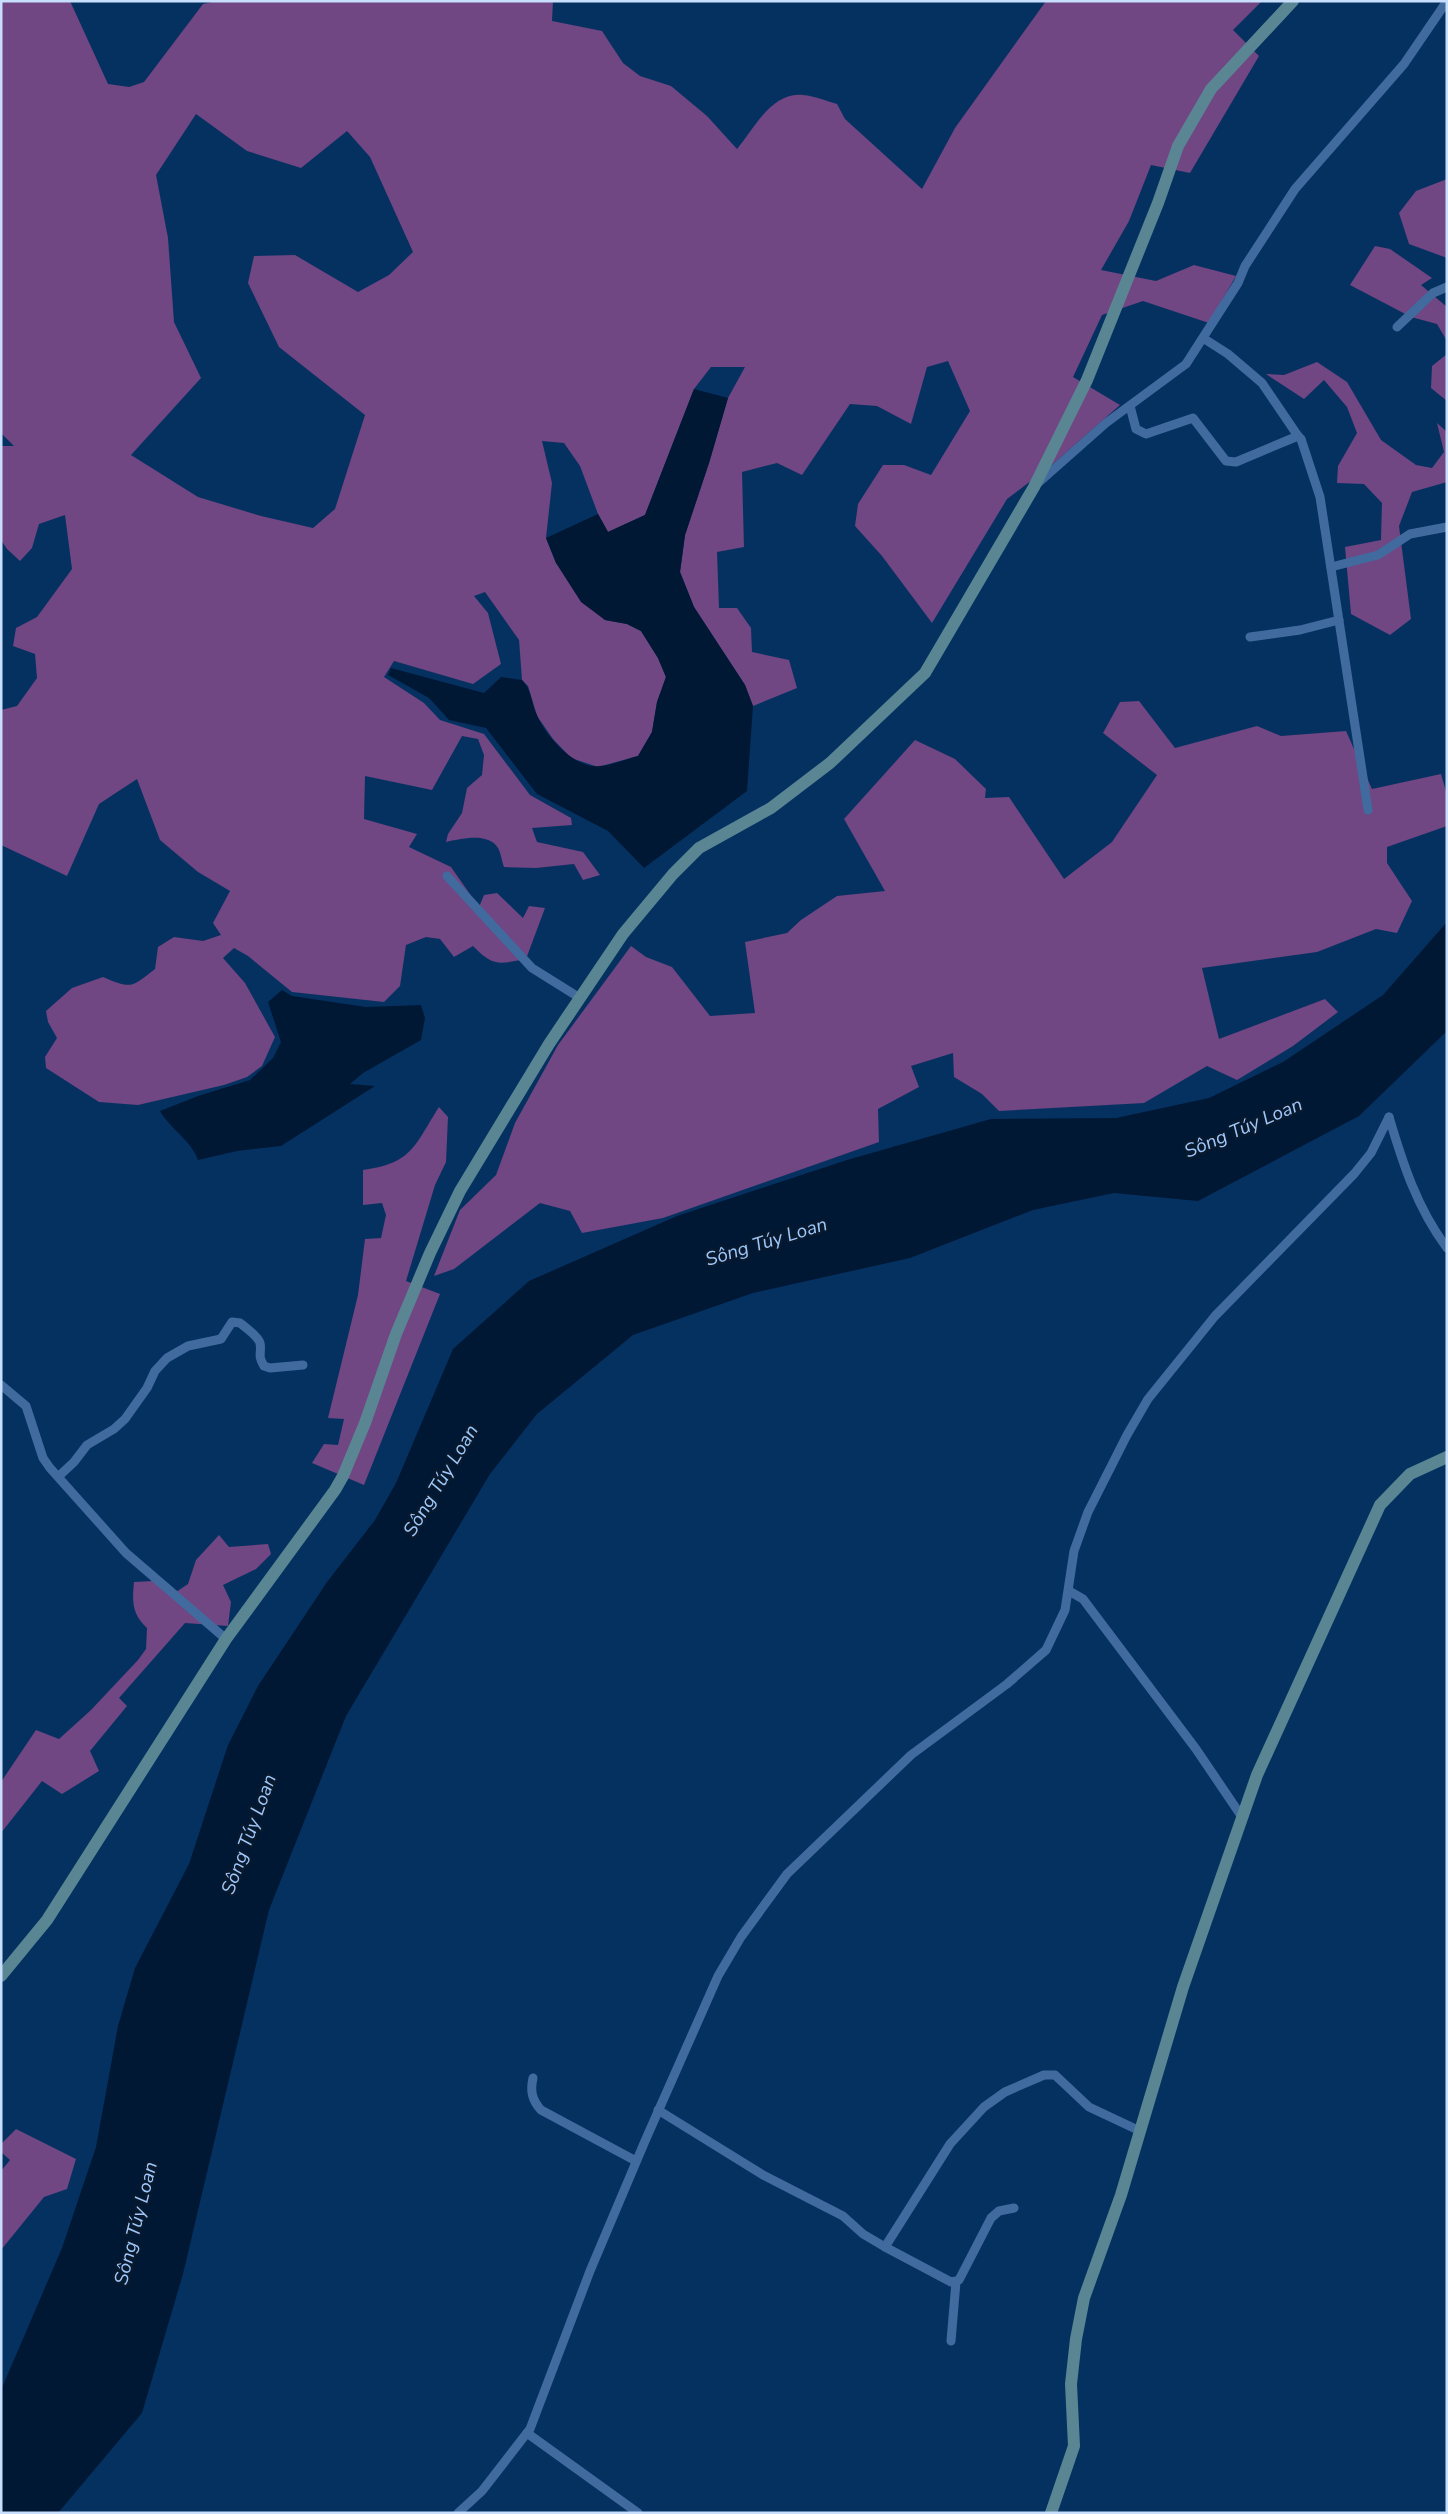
<svg xmlns="http://www.w3.org/2000/svg" width="1448" height="2514" font-family="'Nunito Sans',sans-serif">
  <rect width="100%" height="100%" fill="#053161"/>
  <g fill="#704683" fill-rule="evenodd">
    <path d="M1,1H70L108,84L129,87L144,82L203,4L217,1H553L552,21L602,31L623,63L640,76L671,86L707,116L737,149C754,129 772,91 803,95C815,96 826,101 837,104L845,119L922,189L955,128L1046,1H1262L1233,30L1259,56L1190,173L1151,165L1129,221L1101,270L1156,281L1194,265L1236,276L1209,323L1143,301L1102,315L1073,377L1120,405L1053,464L1007,499L932,623L882,556L855,526L858,504L883,465H904L931,475L970,411L948,361L927,367L911,424L877,406L850,404L802,475L777,463L742,472L744,547L717,552L719,608H737L751,628L752,652L789,660L797,688L753,706L745,685L694,607L680,572L685,535L709,463L728,398L745,367H711L694,389L645,515L608,532L598,514L580,466L564,443L542,441L552,483L546,538L556,563L605,620L627,624L641,631L658,658L666,677L657,702L652,732L638,756L598,767L571,758L553,739L537,716L528,686L522,680L519,640L485,592L474,596L488,613L501,664L473,684L394,661L384,677L424,703L440,720L484,734L530,795L571,818L572,825L532,828L537,842L583,852L600,875L583,880L574,864L536,868L504,867C502,862 501,853 498,848C488,832 461,839 446,842L448,834L462,813L467,788L482,775L484,755L478,739L462,736L432,790L365,776L364,819L417,834L409,847L451,867L479,907L484,895L497,893L523,918L529,906L545,908L526,959C499,964 493,967 473,946L454,957L440,939L426,937L406,945L400,986L384,1002L292,992L248,956L234,948L223,958L245,983L275,1037L262,1066L247,1077L224,1085L138,1105L99,1102L46,1068L45,1057L57,1038L48,1022L46,1011L72,988L103,977C131,989 131,988 155,969L158,947L174,937L203,941L221,935L213,923L230,891L198,872L160,840L137,779L99,804L67,876L1,845V710L17,706L37,678L35,654L13,646L16,628L37,617L72,569L65,515L39,524L32,548L20,561L7,549L1,540V446H14L1,433ZM196,114L247,151L301,168L347,131L370,157L413,252L389,275L358,292L295,255L254,256L248,283L279,347L365,415L335,509L313,528L261,516L198,497L131,455L201,378L174,322L168,238L156,175Z"/>
    <path d="M1447,179V258L1409,244L1399,213L1416,191Z"/>
    <path d="M1375,246L1390,249L1432,278L1421,285L1447,307V341L1437,324L1411,317L1350,285Z"/>
    <path d="M1447,354V401L1431,388L1432,366Z"/>
    <path d="M1317,362L1347,382L1381,440L1416,465L1432,468L1444,452L1437,423L1447,432V482L1412,492L1399,526L1411,619L1390,635L1351,614L1345,547L1381,540L1382,503L1364,484L1337,483L1338,466L1357,433L1347,407L1324,380L1304,399L1266,374L1284,375Z"/>
    <path d="M1139,701L1175,748L1257,726L1281,736L1346,731L1372,789L1441,774L1447,795V826L1387,847V863L1412,901L1397,933L1376,929L1317,952L1202,968L1219,1039L1325,999L1338,1012L1293,1046L1237,1080L1207,1066L1144,1103L999,1111L982,1094L954,1077L953,1053L911,1066L919,1087L878,1109L879,1142L663,1218L582,1233L570,1211L540,1203L454,1269L434,1276L460,1210L496,1175L515,1123L558,1045L631,946L646,957L672,967L710,1016L755,1013L745,942L787,933L801,920L837,896L885,891L844,819L915,740L955,759L986,789L985,798L1009,797L1064,879L1112,842L1157,775L1103,733L1120,702Z"/>
    <path d="M439,1107L448,1117L446,1162L435,1185L406,1281L440,1294L364,1485L312,1463L324,1444L338,1445L344,1419L328,1418L358,1295L365,1239L381,1238L386,1215L382,1203L363,1205V1170C413,1163 414,1146 439,1107Z"/>
    <path d="M219,1535L229,1547L268,1544L271,1554L256,1569L223,1585L231,1602L228,1626L185,1623L119,1698L127,1706L90,1751L99,1771L62,1794L42,1781L1,1833V1782L36,1730L59,1739L91,1710L138,1660L146,1649L147,1628C132,1614 132,1602 134,1582L153,1581L170,1596L188,1584L196,1560Z"/>
    <path d="M16,2129L76,2159L67,2189L44,2197L1,2250V2171L10,2160L1,2152V2144Z"/>
  </g>
  <g fill="#011835">
    <path d="M694,389L728,398L709,463L685,535L680,572L694,607L745,685L753,706L747,791L644,868L608,831L537,794L486,728L449,720L429,698L388,675L391,668L484,693L501,677L522,680C532,690 531,703 537,715C545,736 576,770 600,766C613,765 626,759 638,756L652,732L657,702L666,677L658,658L641,631L627,624L605,620L581,602L556,563L546,538L598,514L608,532L645,515Z"/>
    <path d="M1447,922V1031L1359,1116L1198,1201L1114,1193L1033,1210L910,1258L753,1293L633,1335L537,1414L490,1474L346,1716L269,1910L183,2274L142,2413L58,2513H1V2390L62,2248L96,2147L118,2026L135,1968L189,1864L228,1745L258,1686L327,1582L375,1520L396,1483L453,1349L529,1281L677,1216L847,1160L991,1119L1116,1118L1209,1098L1283,1062L1383,995Z"/>
    <path d="M282,990L292,996L366,1007L421,1005L425,1018L421,1040L363,1073L350,1084L375,1086L281,1146L237,1151L198,1160C191,1140 171,1130 160,1111L198,1096L250,1080L273,1058L281,1042L268,1002Z"/>
  </g>
  <g fill="none" stroke-linecap="round" stroke-linejoin="round">
    <g stroke="#416b9f" stroke-width="9">
      <path d="M1397,327L1433,293L1447,287"/>
      <path d="M1203,338L1228,354L1262,383L1298,436"/>
      <path d="M1130,406L1136,429L1146,434L1193,418L1226,461L1236,462L1298,436L1301,439L1320,497L1368,810"/>
      <path d="M1037,484L1106,423L1186,364L1238,283L1245,266L1295,189L1404,64L1447,1"/>
      <path d="M1331,567L1378,555L1410,534L1447,527"/>
      <path d="M1250,637L1300,630L1339,620"/>
      <path d="M447,876L532,968L580,998"/>
      <path d="M1389,1117C1403,1164 1417,1208 1447,1248"/>
      <path d="M1,1385L26,1406L43,1458L50,1468L126,1553L226,1639"/>
      <path d="M59,1476L74,1462L87,1445L114,1429L125,1419L147,1388L155,1371L167,1358L188,1346L221,1339L232,1322L240,1323C245,1327 258,1336 260,1343C262,1353 257,1355 264,1366L270,1368L303,1365"/>
      <path d="M1069,1591L1083,1599L1196,1749L1242,1817"/>
      <path d="M533,2078C530,2091 532,2100 541,2110L636,2161"/>
      <path d="M658,2110L763,2175L843,2216L863,2234L885,2247L951,2282L959,2280L991,2218L999,2211L1014,2208"/>
      <path d="M885,2247L950,2144L984,2107L1005,2092L1044,2075H1055L1089,2107L1140,2131"/>
      <path d="M951,2341L956,2282"/>
      <path d="M527,2433L638,2513"/>
      <path d="M458,2513L482,2491L530,2429L590,2271L645,2141L718,1976L741,1937L787,1874L911,1755L1007,1684L1046,1650L1065,1610L1074,1551L1088,1512L1127,1435L1148,1399L1215,1316L1354,1174L1371,1153L1389,1117"/>
    </g>
    <g stroke="#5a8693" stroke-width="12">
      <path d="M1,1976L47,1920L226,1639L335,1490L343,1476L365,1423L396,1334L430,1253L460,1191L549,1044L623,934L673,874L699,848L771,808L830,763L925,673L1034,487L1087,380L1158,203L1178,146L1211,89L1293,1"/>
      <path d="M1051,2513L1074,2446L1071,2384L1076,2339L1084,2298L1121,2195L1183,1987L1257,1775L1380,1505L1410,1474L1447,1457"/>
    </g>
  </g>
  <g text-anchor="middle" stroke-width="5" stroke-linejoin="round" paint-order="stroke">
    <g font-size="19" font-style="italic" fill="#9fc7fa" stroke="#091a2f">
      <text transform="translate(1243 1127) rotate(-23)" y="7">Sông Túy Loan</text>
      <text transform="translate(766 1241) rotate(-17)" y="7">Sông Túy Loan</text>
      <text transform="translate(440 1480) rotate(-59)" y="7">Sông Túy Loan</text>
      <text transform="translate(248 1834) rotate(-70)" y="7">Sông Túy Loan</text>
      <text transform="translate(135 2223) rotate(-76)" y="7">Sông Túy Loan</text>
    </g>
  </g>
  <rect width="1448" height="2514" fill="none" stroke="#c7defc" stroke-width="5"/>
</svg>
